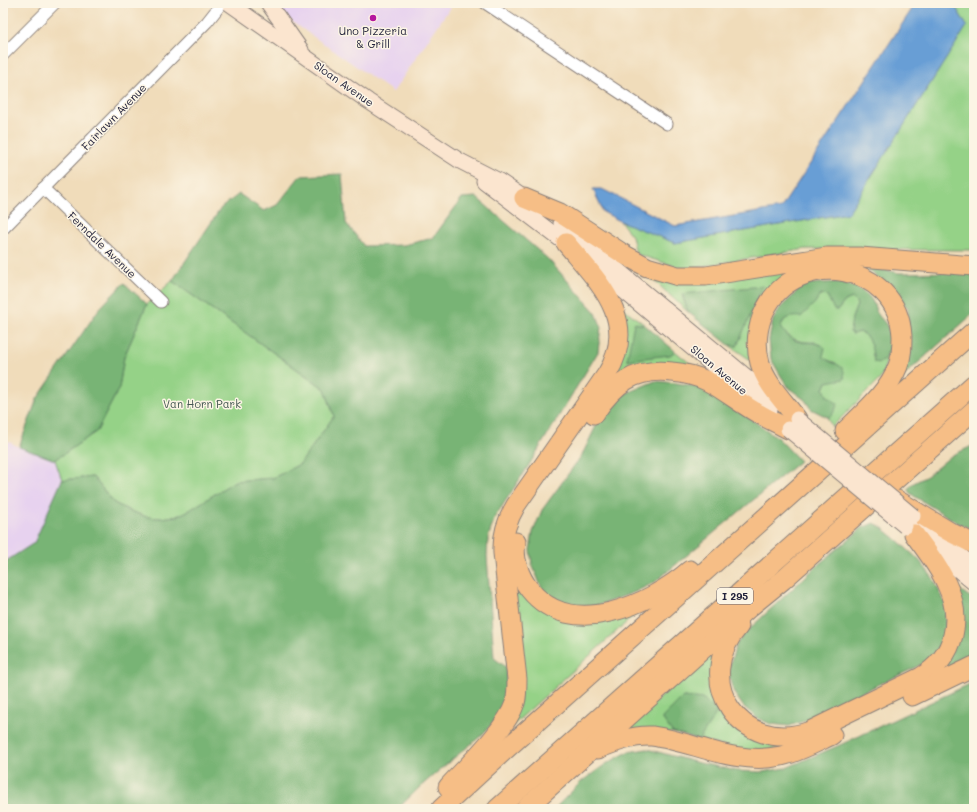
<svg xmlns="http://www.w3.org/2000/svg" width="977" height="812" font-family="Mali,sans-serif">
  <rect width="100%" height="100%" fill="#fcf5e5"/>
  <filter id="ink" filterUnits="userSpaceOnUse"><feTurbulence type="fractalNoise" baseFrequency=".025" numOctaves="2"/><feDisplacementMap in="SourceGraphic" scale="8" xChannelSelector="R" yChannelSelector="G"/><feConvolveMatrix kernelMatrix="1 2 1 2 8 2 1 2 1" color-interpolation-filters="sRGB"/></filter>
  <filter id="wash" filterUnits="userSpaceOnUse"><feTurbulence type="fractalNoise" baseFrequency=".012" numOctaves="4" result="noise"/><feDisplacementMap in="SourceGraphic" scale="16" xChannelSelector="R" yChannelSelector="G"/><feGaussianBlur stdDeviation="0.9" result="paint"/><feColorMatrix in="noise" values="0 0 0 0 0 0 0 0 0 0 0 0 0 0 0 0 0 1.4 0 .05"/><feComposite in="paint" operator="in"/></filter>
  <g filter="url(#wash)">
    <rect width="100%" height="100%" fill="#f0dcba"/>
    <g fill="#e7d2ef">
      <path d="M274,3H453L393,92L284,16Z"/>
      <path d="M3,439L19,447L55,460L62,480L34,543L3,563Z"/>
    </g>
    <g fill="#95d287" stroke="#5c7a61">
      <path d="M953,3H974V250L806,249L684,269L636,254L632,236L620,221L675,243L848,213L967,26Z"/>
      <path d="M796,269L766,299L752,361L729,345L738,346L682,295L688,312L645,272Z"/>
      <path d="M172,281L325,389L334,416L300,464L273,478L235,481L190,510L177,516L160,518L147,517L130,511L114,503L93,477L62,480L55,460L97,431L119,388L124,357L147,304Z"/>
      <path d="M822,294L828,297L838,310L845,301L852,298L856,302L857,305L852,318L853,334L860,332C873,338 872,349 874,362L886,357L891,347L881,378L832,427L827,417H830L837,404L827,396L824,389L836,363L825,359L815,342C801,343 791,340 781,329C781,314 805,312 814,303C818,300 818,296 822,294Z"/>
      <path d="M619,305L645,325L634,323L670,355L675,351L699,371L610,380Z"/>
      <path d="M512,576L542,609L639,611L504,733L520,701Z"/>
      <path d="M724,637L719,697L792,746L749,753L699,740L704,699L683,697L662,718L673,733H623Z"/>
    </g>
    <g fill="#78b474" stroke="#4d6b58">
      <path d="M342,174L346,223L364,246L404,245L433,238L462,198L476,197L548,259L596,313L601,326L598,352L527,468L495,517L488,538L487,556L494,658L506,667C506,680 507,694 502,706C494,729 472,743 455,757C435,774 415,790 398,809H3V563L34,543L62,480L93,477L114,503L130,511L147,517L160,518L177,516L190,510L235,481L273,478L300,464L334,416L325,389L172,281L221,208L239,194L264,211L277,205L300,176Z"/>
      <path d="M864,265L899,273L974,272V313L901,378L908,355V308Z"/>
      <path d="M841,282C851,285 865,290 871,299C874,303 875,309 877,313C880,318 885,322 887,326C894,340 891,352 880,363L874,362C872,350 872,338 860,332L853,334L850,332L852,318L857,305L856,302L852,298L845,301L838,310H834L828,297L822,294L819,296L815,303L801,317C791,316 781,317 781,329C786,334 791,339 797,341C807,344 816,340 825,348L823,356C830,366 847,361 844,379L827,382L824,389L827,396L838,404L832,415L830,417H827L811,409L805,400L789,388L781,376L771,359L769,340L773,320L780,308L793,296L799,288L805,284Z"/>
      <path d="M124,283L147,304L124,357L119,388L97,431L55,460L19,447L37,399L99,309Z"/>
      <path d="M763,286L737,346L729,345L688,312L682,294Z"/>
      <path d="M634,323L645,325L675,351L670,355L627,360Z"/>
      <path d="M655,381L676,383L706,388L778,438L800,461L655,582L635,592L608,602L595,606H577L561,602L543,591L532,564L530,550L533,532L542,510L582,455L597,424L615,398Z"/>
      <path d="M974,445V527L969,528L958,523L914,496L909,492L908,489L912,484L927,476L951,456Z"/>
      <path d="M874,523L880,526L896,539L919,560L933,578L945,603L946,631L938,648L928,661L908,671L845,700L810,719L789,726L771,724L757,718L743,706L734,693L730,680L728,670L737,643L745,633L819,564L862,528Z"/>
      <path d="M955,586L974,600V660L938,675Z"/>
      <path d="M974,682V809H554L582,781L606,764L628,752L647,749L695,762L737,771L762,772L786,768L840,745Z"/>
      <path d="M683,697L704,699L717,712L699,740L673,733L662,718Z"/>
    </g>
    <path fill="#679ed5" stroke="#446088" d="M906,3H953L967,26L848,213L675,243L620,221L603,212L593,189H602L675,226L781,208L912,9Z"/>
  </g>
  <g filter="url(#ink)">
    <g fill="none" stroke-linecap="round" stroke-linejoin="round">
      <defs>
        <g id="street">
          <path d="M485,3L667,124"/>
          <path d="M3,55L55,3"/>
          <path d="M43,188L161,302"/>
          <path d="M3,229L207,22L222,3"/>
        </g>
        <g id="secondary">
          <path d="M229,3L368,101L460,161L499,181L533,204"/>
          <path d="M268,3L301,50"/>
          <path d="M484,181L577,252L770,413"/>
          <path d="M561,223L778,403"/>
          <path d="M918,520L974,567"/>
          <path d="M927,544L974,583"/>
        </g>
        <g id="highway">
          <path d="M524,198L560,213L625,255L647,267L678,276H706L827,257H860L974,266"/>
          <path d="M594,414C614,385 634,367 672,372C684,373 696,376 707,381C726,391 742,405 761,415C770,420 779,424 788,429"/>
          <path d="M797,419C784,401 766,384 760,363C755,346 757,326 765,310C797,246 898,263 902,336C902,346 902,356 898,366C888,392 864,412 845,431"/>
          <path d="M897,500L950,532L974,544"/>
          <path d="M516,542C513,558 519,577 530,590C571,641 651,604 690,570"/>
          <path d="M739,626C690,681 741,756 810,731L921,677C956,656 963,618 946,583C938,565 925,549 914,534"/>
          <path d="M912,696L974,666"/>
          <path d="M598,749C615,742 633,735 652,736C695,742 736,766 781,756C799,752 815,743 832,735"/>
          <path d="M448,787C467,766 506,730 515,703C517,696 517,687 517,679L503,553C502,535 507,520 516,505L607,374C640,320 598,282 566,243"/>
          <path d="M441,809L504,751L974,331"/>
          <path d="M497,809L974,384"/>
          <path d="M525,809L751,606L783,580L974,410"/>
        </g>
      </defs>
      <use href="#street" stroke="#897f7a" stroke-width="13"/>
      <use href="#secondary" stroke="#897f7a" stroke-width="17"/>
      <use href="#highway" stroke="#897f7a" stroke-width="21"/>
      <use href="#street" stroke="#fff" stroke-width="11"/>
      <use href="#secondary" stroke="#fbe5cf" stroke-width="15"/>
      <use href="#highway" stroke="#f6be86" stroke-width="19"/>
      <defs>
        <g id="secondary-bridge">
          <path d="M797,419L913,516"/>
          <path d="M788,429L905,526"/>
        </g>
      </defs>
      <use href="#secondary-bridge" stroke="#897f7a" stroke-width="17" stroke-linecap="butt"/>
      <use href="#secondary-bridge" stroke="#fbe5cf" stroke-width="15"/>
    </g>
  </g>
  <circle fill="#b5179e" stroke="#fcf5e5" stroke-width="1.5" cx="373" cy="18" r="4"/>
  <g text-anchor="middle" stroke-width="3" stroke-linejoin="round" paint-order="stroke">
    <rect fill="#fcf5e5" stroke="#63616e" stroke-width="1" x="717" y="588" width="36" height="16" rx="3"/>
    <g font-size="10" font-weight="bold" fill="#22223b">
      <text x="735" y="600">I 295</text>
    </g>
    <g font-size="11" fill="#22223b" stroke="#fcf5e5">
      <text x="373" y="35">Uno Pizzeria<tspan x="373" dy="13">&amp; Grill</tspan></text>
    </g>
    <g font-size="11" fill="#22223b" stroke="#fcf5e5">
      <text transform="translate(344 84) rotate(35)" y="4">Sloan Avenue</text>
      <text transform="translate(114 117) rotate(-46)" y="4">Fairlawn Avenue</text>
      <text transform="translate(102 245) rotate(44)" y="4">Ferndale Avenue</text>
      <text transform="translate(719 370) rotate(40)" y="4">Sloan Avenue</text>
    </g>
    <g font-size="11" fill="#445752" stroke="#fcf5e5">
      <text x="202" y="408">Van Horn Park</text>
    </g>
  </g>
  <rect width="977" height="812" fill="none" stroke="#fcf5e5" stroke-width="16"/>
</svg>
